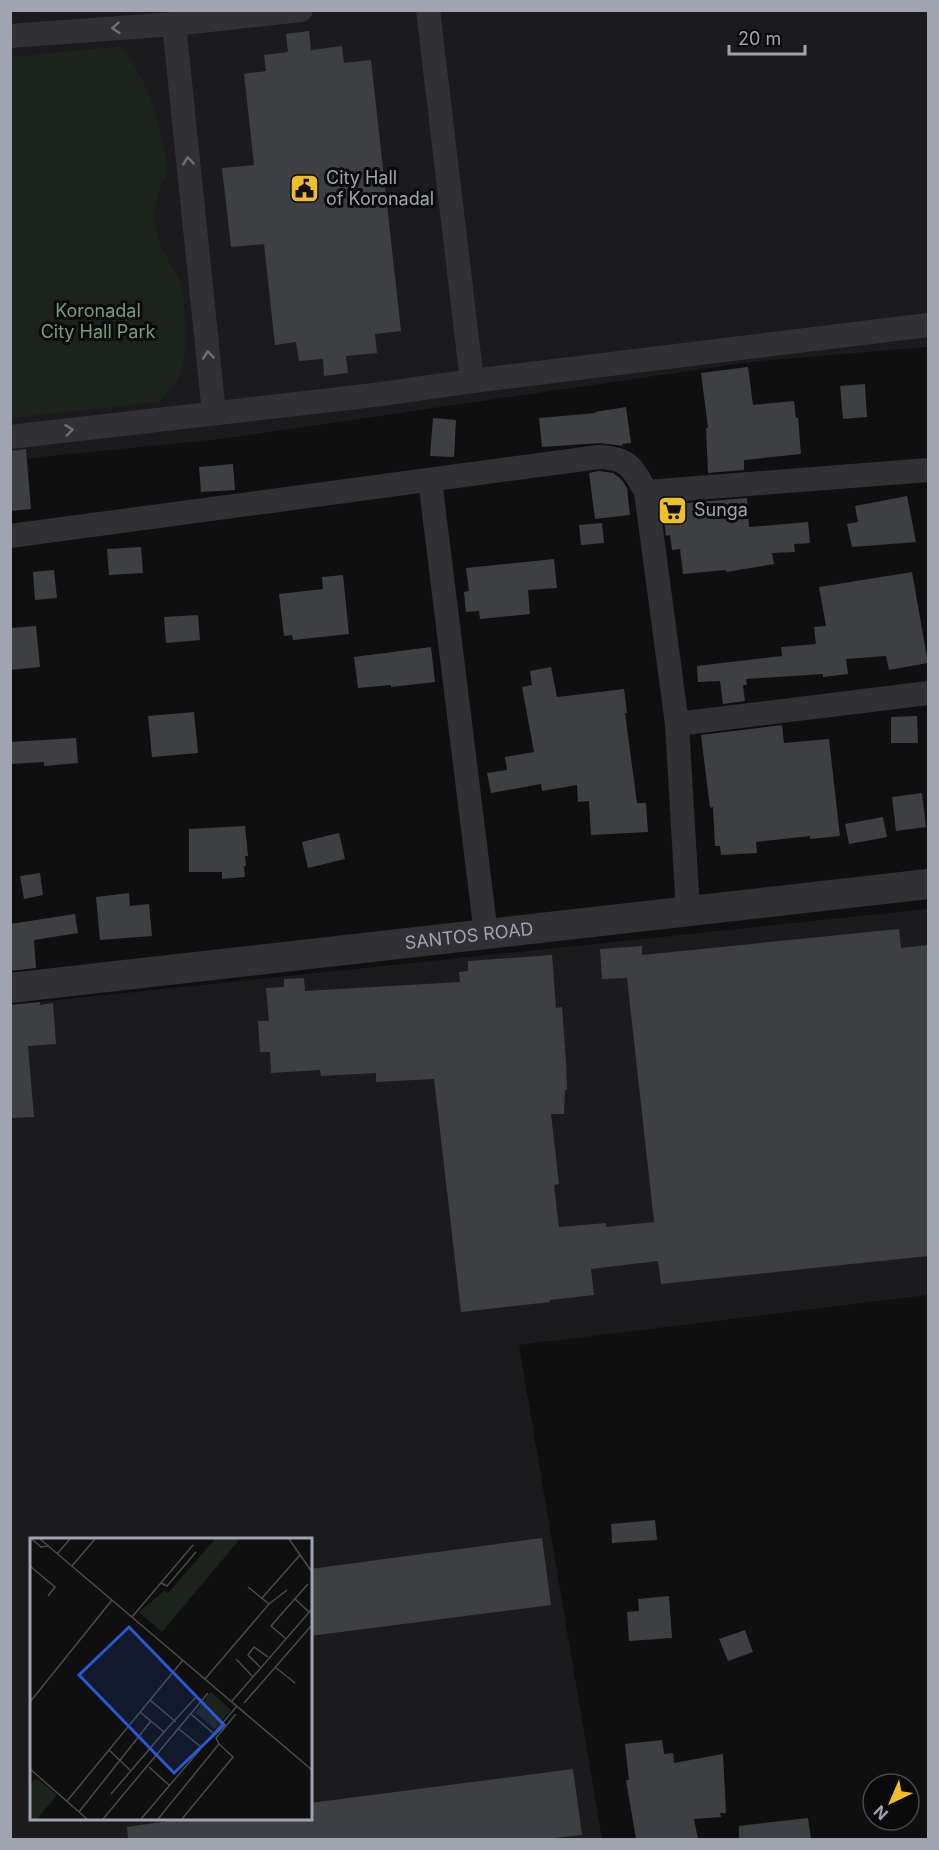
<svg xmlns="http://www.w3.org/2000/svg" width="939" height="1850" font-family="Inter,sans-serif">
  <rect width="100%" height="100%" fill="#0f0f10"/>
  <g fill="#1b1b1d" fill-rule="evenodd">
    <path d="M11,11H928V347L758,361L221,439L11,460Z"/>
    <path d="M928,909V1295L519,1345L602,1839H11L10,1005ZM32,1540H310V1818H32Z"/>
  </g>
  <path fill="#1c231d" d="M121,46C146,79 157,109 164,150C165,156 168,166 167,172C166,176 163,181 161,185C155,198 154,215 156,229C159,249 170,262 179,279C186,294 188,352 182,369C178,382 168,392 159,402L11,418V57Z"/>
  <g fill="#3e3f43">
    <path d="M309,31L311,50L342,46L344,63L371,60L401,331L375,334L377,353L346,356L348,373L324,376L323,359L299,361L296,342L275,345L264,244L231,247L222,168L254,165L244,74L266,71L264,55L288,52L286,34Z"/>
    <path d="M748,367L753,405L794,401L796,418L798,417L801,454L744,460V470L708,473L706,428H708L701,373Z"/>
    <path d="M865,384L867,417L843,419L840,386Z"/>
    <path d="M626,407L631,443L622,444L623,446L600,443L542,447L539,418L596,413L595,412Z"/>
    <path d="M433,418L456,420L454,457L430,456Z"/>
    <path d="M26,449L31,509L10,511V451Z"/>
    <path d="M233,464L235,490L201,492L199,467Z"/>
    <path d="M599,471L613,473L622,480L627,488L630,515L595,519L589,473Z"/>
    <path d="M907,496L916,542L852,547L847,524L858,522L855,506Z"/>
    <path d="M747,498L749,527L808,522L810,543L794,544L795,552L772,553L774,564L726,572V570L683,574L680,549L672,550L670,535L666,536L662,505Z"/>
    <path d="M602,523L604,543L581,545L579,525Z"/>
    <path d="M141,547L143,573L109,575L107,549Z"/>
    <path d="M554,559L557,588L528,590L530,614L480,619L479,611L466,612L464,592L469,591L466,568Z"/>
    <path d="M54,570L57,598L35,600L33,572Z"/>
    <path d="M912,572L928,663L889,670L886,656L846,659L848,674L823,677V674L746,679L747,685H743L745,701L723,704L720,681L698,682L697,666L782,656L781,647L816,644L814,627L826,626L819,587Z"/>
    <path d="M343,575L349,634L293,640L292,635L284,636L279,594L323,589L322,577Z"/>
    <path d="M198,615L200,640L166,643L164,617Z"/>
    <path d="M36,626L40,667L10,670V628Z"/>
    <path d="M431,647L435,682L391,687V685L358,688L354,657Z"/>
    <path d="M551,667L557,697L624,689L627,713H625L637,803H646L648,832L591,835L589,801L578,802L577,785L542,791L541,784L491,793L487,773L507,770L505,757L534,752L522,687L532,685L530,671Z"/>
    <path d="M194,712L198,753L152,757L148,716Z"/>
    <path d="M917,716L918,743H891V717Z"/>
    <path d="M782,725L784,743L829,739L840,836L810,839V836L756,842L757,853L721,855L720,846H715L713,807L710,808L701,735Z"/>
    <path d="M76,738L78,763L44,766V762L10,764V742Z"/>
    <path d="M922,793L926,827L896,831L892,797Z"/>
    <path d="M883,817L887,837L849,844L845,824Z"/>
    <path d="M245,826L248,856H245L246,866H244L245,877L222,879V872H189V829Z"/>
    <path d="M339,833L345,859L308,868L302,842Z"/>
    <path d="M40,873L43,895L24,899L20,876Z"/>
    <path d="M129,893L130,906L149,904L152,936L100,940L96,897Z"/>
    <path d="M75,914L78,933L34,940L36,968L10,971V924Z"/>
    <path d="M899,929L901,948L928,945V1256L661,1284L658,1261L591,1269L594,1295L550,1300V1302L461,1312L434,1079L376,1082V1073L321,1076L320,1070L271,1073L270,1052H260L258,1021H269L266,988L284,987V979L304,978L305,991L460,982L459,972L468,971V961L552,955L556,1008L562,1007L566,1062L567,1090H565L564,1114H551L559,1184L554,1185L559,1227L606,1223V1227L654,1222L627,978L602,979L600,949L642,946V955Z"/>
    <path d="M40,1002V1005L53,1003L56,1044L28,1046L34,1117L10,1118V1005Z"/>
    <path d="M655,1520L657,1540L612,1543L611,1524Z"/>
    <path d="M542,1538L551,1605L310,1636V1569Z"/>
    <path d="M669,1596L672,1638L629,1641L627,1612L639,1611L638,1599Z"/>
    <path d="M745,1630L753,1652L728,1661L719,1639Z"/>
    <path d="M662,1740L664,1754L673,1753L674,1763L723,1754L726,1813H720L721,1817L694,1819L698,1839H636L626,1780H629L625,1744Z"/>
    <path d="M573,1769L582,1835L545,1839H128L127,1827L189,1818H310V1803Z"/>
    <path d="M808,1818L811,1839H739V1826Z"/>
  </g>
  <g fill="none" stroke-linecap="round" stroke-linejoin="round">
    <g stroke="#303035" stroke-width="24">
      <path d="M428,10L472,381"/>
      <path d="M174,24L214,413"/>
      <path d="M10,36L174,24L301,10"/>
      <path d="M10,437L374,395L472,381L928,325"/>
      <path d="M430,480L486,934"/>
      <path d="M10,536L599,457C629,458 633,468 646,492"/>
      <path d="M677,724L928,693"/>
      <path d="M688,911L677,724L646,492L928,470"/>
    </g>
    <path stroke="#303035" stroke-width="30" id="s1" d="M10,988L928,884"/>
  </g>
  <defs><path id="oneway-chevron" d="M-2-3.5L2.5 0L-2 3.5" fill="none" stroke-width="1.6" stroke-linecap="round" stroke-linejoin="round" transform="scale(1.5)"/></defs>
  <g stroke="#6e7079">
    <use href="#oneway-chevron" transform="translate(116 28) rotate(176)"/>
    <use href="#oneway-chevron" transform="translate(188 161) rotate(-96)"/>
    <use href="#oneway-chevron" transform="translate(208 355) rotate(-96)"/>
    <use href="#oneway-chevron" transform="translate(69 430) rotate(-7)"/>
  </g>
  <defs>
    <symbol id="civic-square" viewBox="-11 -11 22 22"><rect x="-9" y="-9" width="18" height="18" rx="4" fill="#efbf29" stroke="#0a0a0b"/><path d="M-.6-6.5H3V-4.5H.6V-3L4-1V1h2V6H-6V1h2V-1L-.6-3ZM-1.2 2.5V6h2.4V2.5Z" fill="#111"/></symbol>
    <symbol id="supermarket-square" viewBox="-11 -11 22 22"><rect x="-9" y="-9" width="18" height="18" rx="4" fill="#efbf29" stroke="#0a0a0b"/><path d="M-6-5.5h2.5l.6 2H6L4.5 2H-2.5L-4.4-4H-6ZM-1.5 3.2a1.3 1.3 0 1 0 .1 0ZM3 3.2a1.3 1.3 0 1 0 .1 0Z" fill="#111"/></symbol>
  </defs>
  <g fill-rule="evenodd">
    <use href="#civic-square" x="288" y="172" width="33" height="33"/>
    <use href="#supermarket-square" x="656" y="494" width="33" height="33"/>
  </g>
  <g text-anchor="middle" stroke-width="6" stroke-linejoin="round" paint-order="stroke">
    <g font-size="18" fill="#a0a4b1" stroke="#0a0a0b" text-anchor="start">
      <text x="326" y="184">City Hall<tspan x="326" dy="21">of Koronadal</tspan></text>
      <text x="694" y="516">Sunga</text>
    </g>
    <g font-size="18" fill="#779c7d" stroke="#0a0a0b">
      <text x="98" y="317">Koronadal<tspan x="98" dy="21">City Hall Park</tspan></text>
    </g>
    <g font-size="18" fill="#a0a4b1" stroke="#0a0a0b">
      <text dy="6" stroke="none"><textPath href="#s1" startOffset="462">SANTOS ROAD</textPath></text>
    </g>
  </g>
  <g transform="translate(30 1538)">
    <rect width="282" height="282" fill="#0f0f10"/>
    <path d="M185,1H210L132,94L109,74L134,53L138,55ZM181,154L201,172L185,191L165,174ZM6,240L27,257L7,281H0V246Z" fill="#1c231d"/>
    <path fill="none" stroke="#494b50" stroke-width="1.5" d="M2,1L11,9L19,8M10,1L282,232M259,1L282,34M27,16L40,1M0,28L25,49L18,58M42,28L65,1M131,45L137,48L166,14M218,49L239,66M232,60L270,17M265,61L279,74M102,79L163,7M255,100L241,88L278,46M206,121L222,138M230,129L218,117L224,109L238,119M245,129L265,145M175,141L239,66L257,52M120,162L146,184M202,163L282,71M0,164L82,62M214,165L282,87M161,176L183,195M149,191L171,209M134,194L166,159M189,206L186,200L206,176M79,212L100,232M119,229L139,247M0,231L57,281M81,256L134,194L110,174M37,263L153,122M49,274L121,183M73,281L178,155M111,281L207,168M128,281L189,206M152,281L203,219L189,206"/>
    <path fill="#2a57d4" fill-opacity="0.15" stroke="#2a57d4" stroke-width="3" d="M99,89L194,187L144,235L49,137Z"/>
    <rect width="282" height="282" fill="none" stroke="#a0a4b1" stroke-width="3"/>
  </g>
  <rect width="939" height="1850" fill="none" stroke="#a0a4b1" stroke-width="24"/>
  <g transform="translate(891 1802) rotate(224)"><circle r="28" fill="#0a0a0b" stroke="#46484d" stroke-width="1.5"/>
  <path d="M0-4.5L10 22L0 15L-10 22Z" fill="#efbf29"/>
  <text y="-9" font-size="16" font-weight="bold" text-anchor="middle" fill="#a0a4b1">N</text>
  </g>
  <path d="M729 45v9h76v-9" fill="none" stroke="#a0a4b1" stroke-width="3"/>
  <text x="738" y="45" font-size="18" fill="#a0a4b1" stroke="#0a0a0b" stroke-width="4.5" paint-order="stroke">20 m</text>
</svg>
